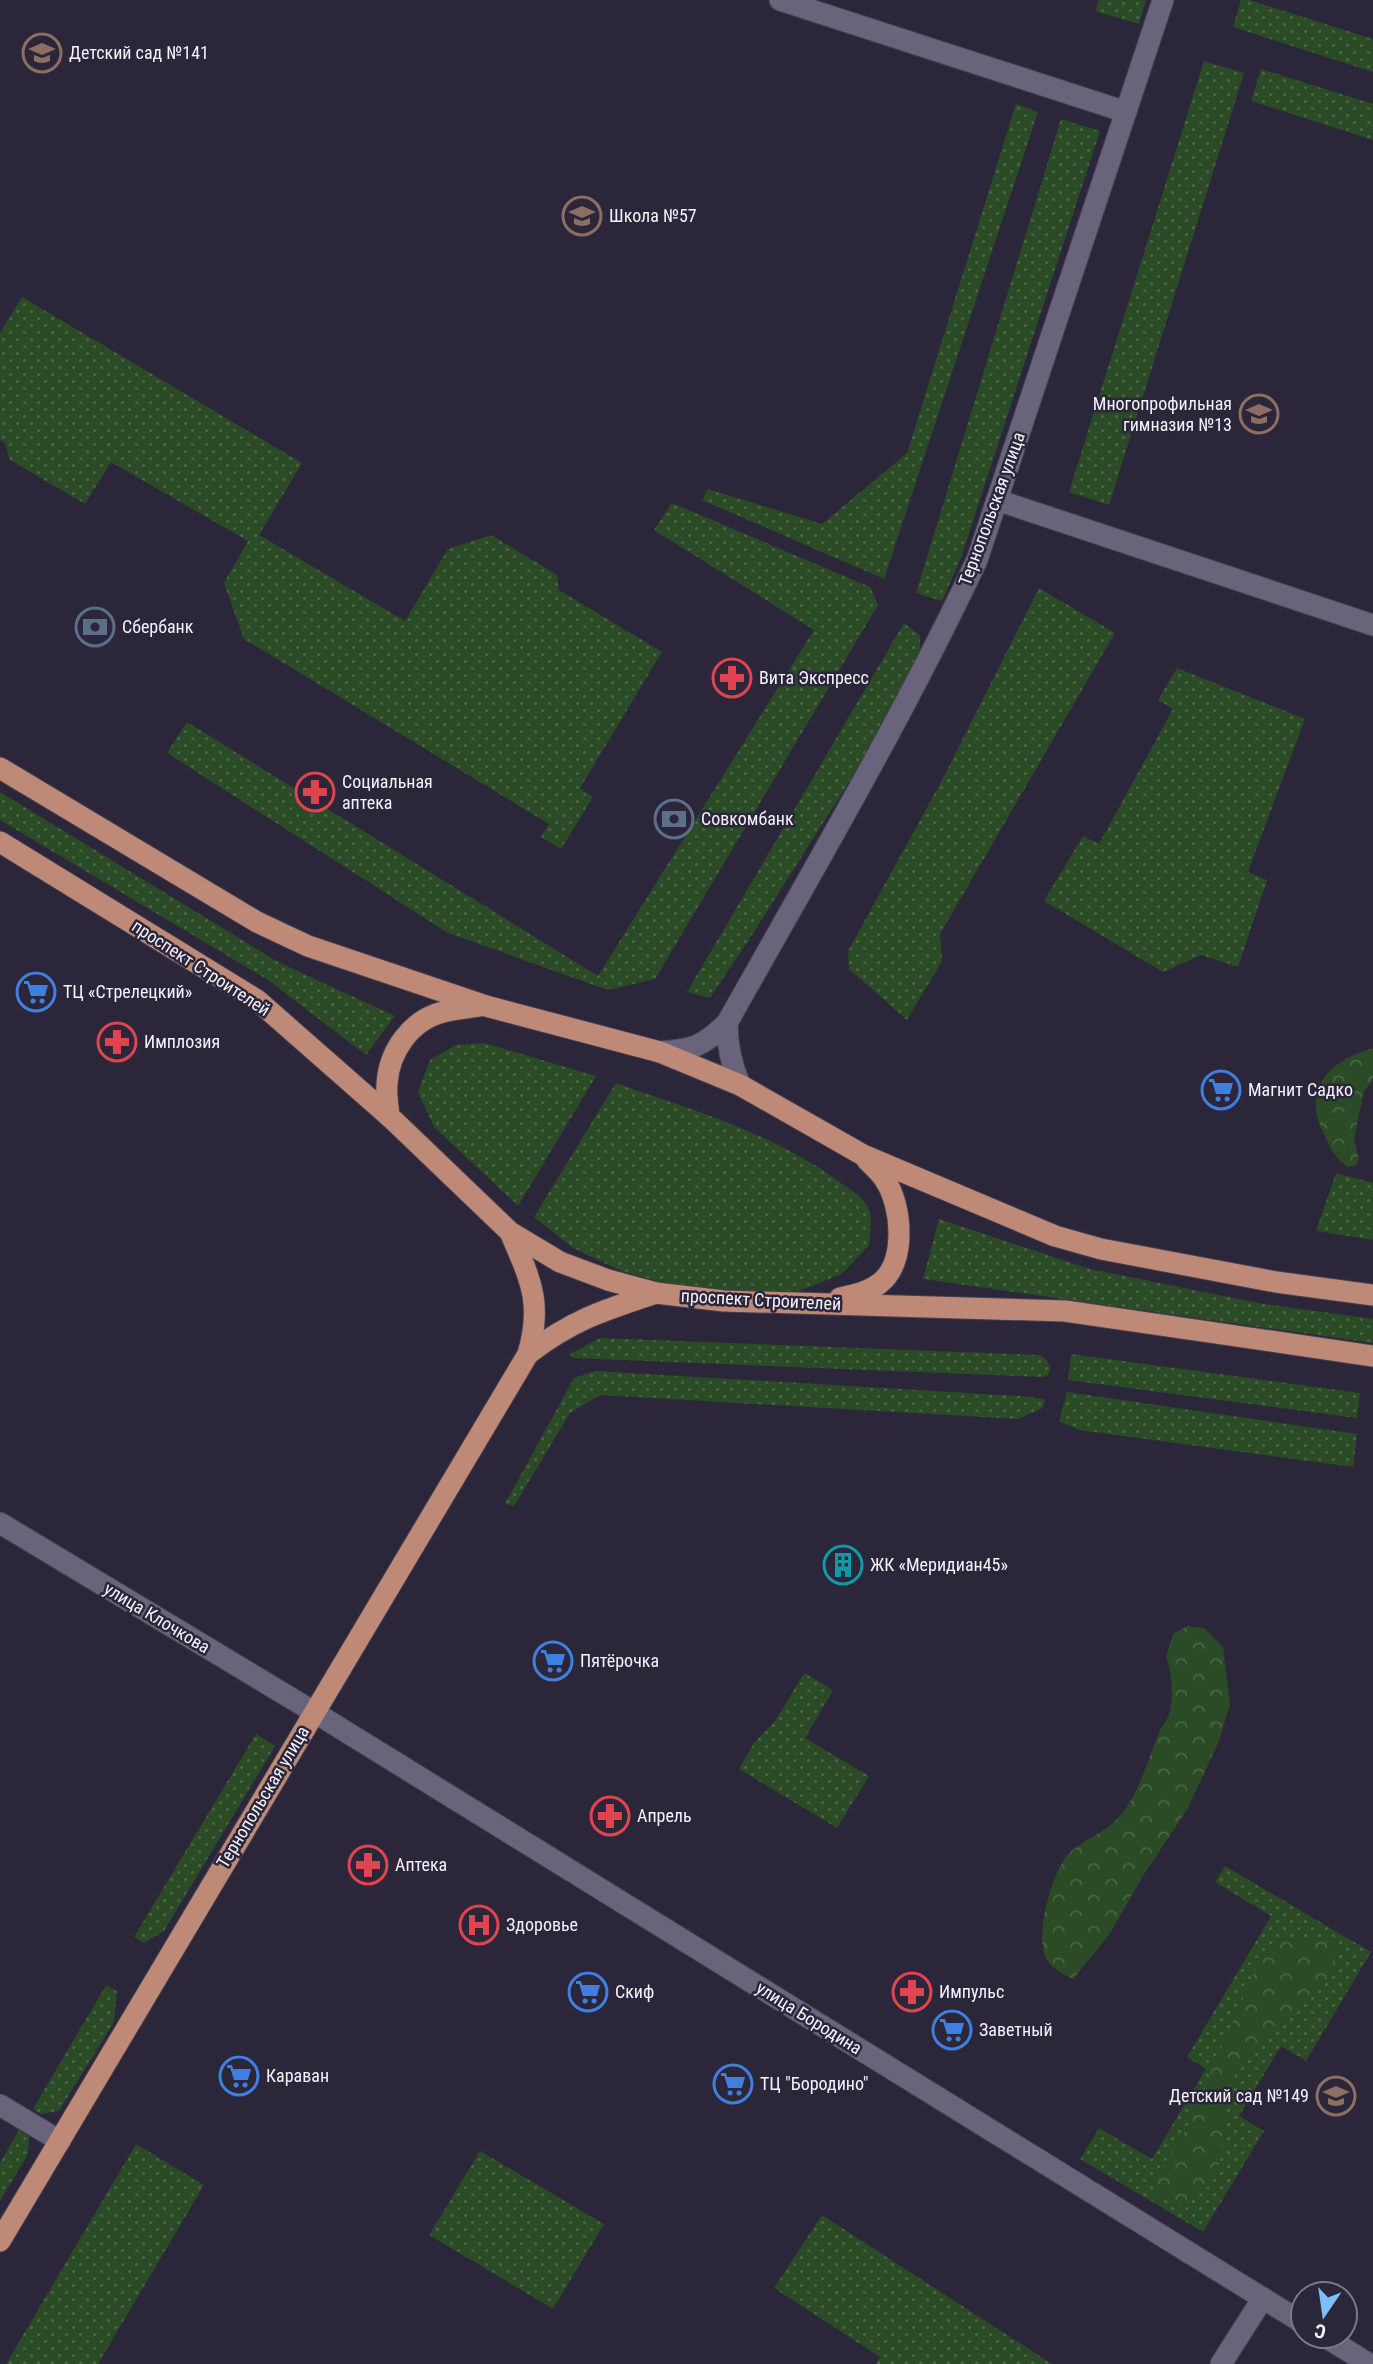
<svg xmlns="http://www.w3.org/2000/svg" width="1373" height="2364" font-family="'Roboto Condensed',sans-serif">
  <defs>
    <pattern id="grass-dots" width="8" height="8" patternUnits="userSpaceOnUse" patternTransform="scale(1.75)"><rect width="8" height="8" fill="#2b4b26"/><path d="M2 2h.1M6 6h.1" fill="none" stroke="#4a6546" stroke-width="1.8" stroke-linecap="round"/></pattern>
    <pattern id="forest-crowns" width="20" height="18" patternUnits="userSpaceOnUse" patternTransform="scale(1.75)"><rect width="20" height="18" fill="#2b4b26"/><path d="M2 6a3 3 0 1 1 6 0M12 15a3 3 0 1 1 6 0" fill="none" stroke="#4a6546"/></pattern>
  </defs>
  <rect width="100%" height="100%" fill="#2b263a"/>
  <g fill="url(#grass-dots)">
    <path d="M1099,0H1146L1139,24L1095,11Z"/>
    <path d="M1241,0H1249L1373,39V72L1233,27Z"/>
    <path d="M1204,61L1244,73L1109,505L1069,492Z"/>
    <path d="M1261,69L1373,104V140L1251,101Z"/>
    <path d="M1016,104L1038,112L884,579L702,500L708,489L822,524L907,453Z"/>
    <path d="M1061,119L1100,131L961,558L942,601L916,593Z"/>
    <path d="M22,297L302,463L259,535L405,621L448,549L491,535L557,575L559,590L662,652L580,788L593,797L561,849L541,837L549,824L244,639L224,583L248,541L111,462L85,504L10,460L5,443L0,440V333Z"/>
    <path d="M672,503L870,587L878,605L655,979L608,990L448,933L167,753L187,722L598,976L814,630L654,530Z"/>
    <path d="M1039,588L1115,633L940,934L942,961L907,1020L849,969L848,951L941,782Z"/>
    <path d="M904,623L920,635V649L873,744L752,935L710,998L687,992Z"/>
    <path d="M1177,668L1305,719L1248,872L1267,880L1238,967L1201,955L1163,972L1044,901L1083,836L1099,844L1173,709L1158,700Z"/>
    <path d="M0,792L278,962L395,1016L366,1055L268,980L0,820Z"/>
    <path d="M484,1043L596,1076L518,1206L434,1127L418,1092L430,1060L456,1045Z"/>
    <path d="M616,1083C692,1110 776,1134 841,1183C851,1190 863,1197 868,1208C873,1217 870,1235 869,1245L842,1274L799,1291H726L671,1285L621,1271L573,1248L534,1217Z"/>
    <path d="M1336,1173L1373,1183V1240L1316,1231Z"/>
    <path d="M939,1219L1090,1269L1264,1304L1373,1319V1343L923,1279Z"/>
    <path d="M600,1338L1039,1355L1046,1359L1051,1368L1048,1375L1043,1377L572,1358L570,1354Z"/>
    <path d="M1071,1354L1360,1393L1357,1418L1068,1380Z"/>
    <path d="M595,1371L1020,1396L1045,1399L1043,1408L1018,1419L600,1395L570,1413L514,1506L505,1504L574,1378Z"/>
    <path d="M1067,1392L1357,1434L1353,1467L1079,1430L1059,1421Z"/>
    <path d="M804,1673L833,1690L805,1738L869,1776L837,1828L739,1769L754,1743L775,1721Z"/>
    <path d="M256,1734L275,1746L164,1931L144,1943L134,1937Z"/>
    <path d="M1225,1866L1371,1952L1306,2061L1281,2046L1239,2116L1264,2131L1203,2232L1080,2159L1099,2128L1152,2159L1206,2069L1187,2057L1271,1916L1215,1882Z"/>
    <path d="M106,1985L117,1991L114,2022L59,2111L41,2114L33,2109Z"/>
    <path d="M19,2130L29,2136L28,2154L0,2201V2163Z"/>
    <path d="M136,2144L204,2185L98,2364H6Z"/>
    <path d="M480,2151L604,2224L553,2309L429,2235Z"/>
    <path d="M822,2215L1052,2364H876L880,2357L774,2288Z"/>
  </g>
  <g fill="url(#forest-crowns)">
    <path d="M1373,1048V1080L1364,1091L1354,1138L1359,1160L1355,1166L1348,1167C1333,1156 1331,1149 1323,1132C1302,1087 1331,1060 1373,1048Z"/>
    <path d="M1187,1626L1204,1628L1223,1647L1230,1704L1219,1741L1188,1808L1143,1876L1109,1935L1073,1979C1062,1974 1050,1968 1045,1956C1036,1931 1051,1879 1065,1858C1076,1843 1099,1836 1113,1823C1138,1801 1146,1763 1159,1733C1161,1727 1167,1721 1169,1714C1174,1699 1172,1670 1166,1657L1173,1634Z"/>
    <path d="M1300,1937L1326,1941L1335,1948C1343,1992 1251,2038 1233,2079C1215,2118 1237,2176 1192,2199C1176,2207 1166,2201 1153,2192L1158,2173L1182,2138L1257,1967C1270,1948 1277,1941 1300,1937Z"/>
  </g>
  <g fill="none" stroke-linecap="round" stroke-linejoin="round">
    <defs>
      <g id="minor">
        <path d="M780,0L1126,112"/>
        <path d="M997,500L1373,625"/>
        <path d="M727,1023C727,1046 731,1064 740,1085"/>
        <path d="M660,1052C694,1049 702,1047 727,1023C813,870 902,719 977,560L1163,0"/>
        <path d="M0,1523L314,1712L1303,2323"/>
        <path d="M0,2105L60,2141"/>
        <path d="M1324,2336L1369,2364"/>
        <path d="M1221,2364L1263,2298"/>
      </g>
      <g id="major">
        <path d="M0,768L257,922L308,946L486,1006L660,1052L740,1085L863,1155L1055,1236L1101,1249L1276,1282L1373,1295"/>
        <path d="M0,842L257,1000L389,1116L510,1232L560,1262L608,1280L656,1293L724,1301L1065,1311L1373,1356"/>
        <path d="M389,1116C388,1106 386,1094 387,1084C389,1051 411,1020 443,1012C455,1009 468,1008 480,1006"/>
        <path d="M840,1298C854,1295 869,1292 880,1283C907,1262 902,1205 885,1180C881,1173 873,1166 867,1160"/>
        <path d="M528,1354C572,1320 604,1310 656,1293"/>
        <path d="M0,2241L528,1354C543,1302 530,1279 510,1232"/>
      </g>
    </defs>
    <use href="#minor" stroke="#454151" stroke-width="23"/>
    <use href="#major" stroke="#454151" stroke-width="23"/>
    <use href="#minor" stroke="#69647b" stroke-width="21"/>
    <use href="#major" stroke="#be8a77" stroke-width="21"/>
  </g>
  <defs>
    <symbol id="school-ring" viewBox="-11 -11 22 22"><circle r="9.5" fill="#2b263a" stroke="#8d6e63" stroke-width="1.5"/><path d="M0-5L7-2L0 1L-7-2ZM-4 1L0 2.5L4 1V4Q0 6-4 4Z" fill="#8d6e63"/></symbol>
    <symbol id="bank-ring" viewBox="-11 -11 22 22"><circle r="9.5" fill="#2b263a" stroke="#5c6f8a" stroke-width="1.5"/><path d="M-6-4H6V4H-6ZM0-2.3a2.3 2.3 0 1 0 0 4.6a2.3 2.3 0 1 0 0-4.6Z" fill="#5c6f8a"/></symbol>
    <symbol id="pharmacy-ring" viewBox="-11 -11 22 22"><circle r="9.5" fill="#2b263a" stroke="#e0444e" stroke-width="1.5"/><path d="M-2-6h4v4h4v4h-4v4h-4v-4h-4v-4h4Z" fill="#e0444e"/></symbol>
    <symbol id="supermarket-ring" viewBox="-11 -11 22 22"><circle r="9.5" fill="#2b263a" stroke="#3f7fe0" stroke-width="1.5"/><path d="M-6-5.5h2.5l.6 2H6L4.5 2H-2.5L-4.4-4H-6ZM-1.5 3.2a1.3 1.3 0 1 0 .1 0ZM3 3.2a1.3 1.3 0 1 0 .1 0Z" fill="#3f7fe0"/></symbol>
    <symbol id="building-ring" viewBox="-11 -11 22 22"><circle r="9.5" fill="#2b263a" stroke="#0f9aa8" stroke-width="1.5"/><path d="M-4-6H4V6H1V3H-1V6H-4ZM-2.5-4.3h1.7v1.8h-1.7ZM.8-4.3h1.7v1.8H.8ZM-2.5-1h1.7V.8h-1.7ZM.8-1h1.7V.8H.8Z" fill="#0f9aa8"/></symbol>
    <symbol id="hospital-ring" viewBox="-11 -11 22 22"><circle r="9.5" fill="#2b263a" stroke="#e0444e" stroke-width="1.5"/><path d="M-5-5h3v3.5h4V-5h3V5h-3V1.5h-4V5h-3Z" fill="#e0444e"/></symbol>
  </defs>
  <g fill-rule="evenodd">
    <use href="#school-ring" x="20" y="31" width="44" height="44"/>
    <use href="#school-ring" x="560" y="194" width="44" height="44"/>
    <use href="#school-ring" x="1237" y="392" width="44" height="44"/>
    <use href="#bank-ring" x="73" y="605" width="44" height="44"/>
    <use href="#pharmacy-ring" x="710" y="656" width="44" height="44"/>
    <use href="#pharmacy-ring" x="293" y="770" width="44" height="44"/>
    <use href="#bank-ring" x="652" y="797" width="44" height="44"/>
    <use href="#supermarket-ring" x="14" y="970" width="44" height="44"/>
    <use href="#pharmacy-ring" x="95" y="1020" width="44" height="44"/>
    <use href="#supermarket-ring" x="1199" y="1068" width="44" height="44"/>
    <use href="#building-ring" x="821" y="1543" width="44" height="44"/>
    <use href="#supermarket-ring" x="531" y="1639" width="44" height="44"/>
    <use href="#pharmacy-ring" x="588" y="1794" width="44" height="44"/>
    <use href="#pharmacy-ring" x="346" y="1843" width="44" height="44"/>
    <use href="#hospital-ring" x="457" y="1903" width="44" height="44"/>
    <use href="#supermarket-ring" x="566" y="1970" width="44" height="44"/>
    <use href="#pharmacy-ring" x="890" y="1970" width="44" height="44"/>
    <use href="#supermarket-ring" x="930" y="2008" width="44" height="44"/>
    <use href="#supermarket-ring" x="217" y="2054" width="44" height="44"/>
    <use href="#supermarket-ring" x="711" y="2062" width="44" height="44"/>
    <use href="#school-ring" x="1314" y="2074" width="44" height="44"/>
  </g>
  <g text-anchor="middle" stroke-width="5" stroke-linejoin="round" paint-order="stroke">
    <g font-size="18" fill="#f4f2fd" stroke="#2b263a" text-anchor="start">
      <text x="69" y="59">Детский сад №141</text>
      <text x="609" y="222">Школа №57</text>
      <text x="1232" y="410" text-anchor="end">Многопрофильная<tspan x="1232" dy="21">гимназия №13</tspan></text>
      <text x="122" y="633">Сбербанк</text>
      <text x="759" y="684">Вита Экспресс</text>
      <text x="342" y="788">Социальная<tspan x="342" dy="21">аптека</tspan></text>
      <text x="701" y="825">Совкомбанк</text>
      <text x="63" y="998">ТЦ «Стрелецкий»</text>
      <text x="144" y="1048">Имплозия</text>
      <text x="1248" y="1096">Магнит Садко</text>
      <text x="870" y="1571">ЖК «Меридиан45»</text>
      <text x="580" y="1667">Пятёрочка</text>
      <text x="637" y="1822">Апрель</text>
      <text x="395" y="1871">Аптека</text>
      <text x="506" y="1931">Здоровье</text>
      <text x="615" y="1998">Скиф</text>
      <text x="939" y="1998">Импульс</text>
      <text x="979" y="2036">Заветный</text>
      <text x="266" y="2082">Караван</text>
      <text x="760" y="2090">ТЦ "Бородино"</text>
      <text x="1309" y="2102" text-anchor="end">Детский сад №149</text>
    </g>
    <g font-size="18" fill="#f4f2fd" stroke="#2b263a">
      <text transform="translate(992 509) rotate(-70)" y="6">Тернопольская улица</text>
      <text transform="translate(201 968) rotate(33)" y="6">проспект Строителей</text>
      <text transform="translate(761 1300) rotate(3)" y="6">проспект Строителей</text>
      <text transform="translate(157 1618) rotate(31)" y="6">улица Клочкова</text>
      <text transform="translate(263 1797) rotate(-59)" y="6">Тернопольская улица</text>
      <text transform="translate(809 2018) rotate(32)" y="6">улица Бородина</text>
    </g>
  </g>
  <g transform="translate(1324 2315) rotate(193)"><circle r="33" fill="#2b263a" stroke="#7b7888" stroke-width="2"/>
  <path d="M0-5L12 26L0 18L-12 26Z" fill="#7abff8"/>
  <text y="-10" font-size="19" font-weight="bold" text-anchor="middle" fill="#f4f2fd">С</text>
  </g>
</svg>
